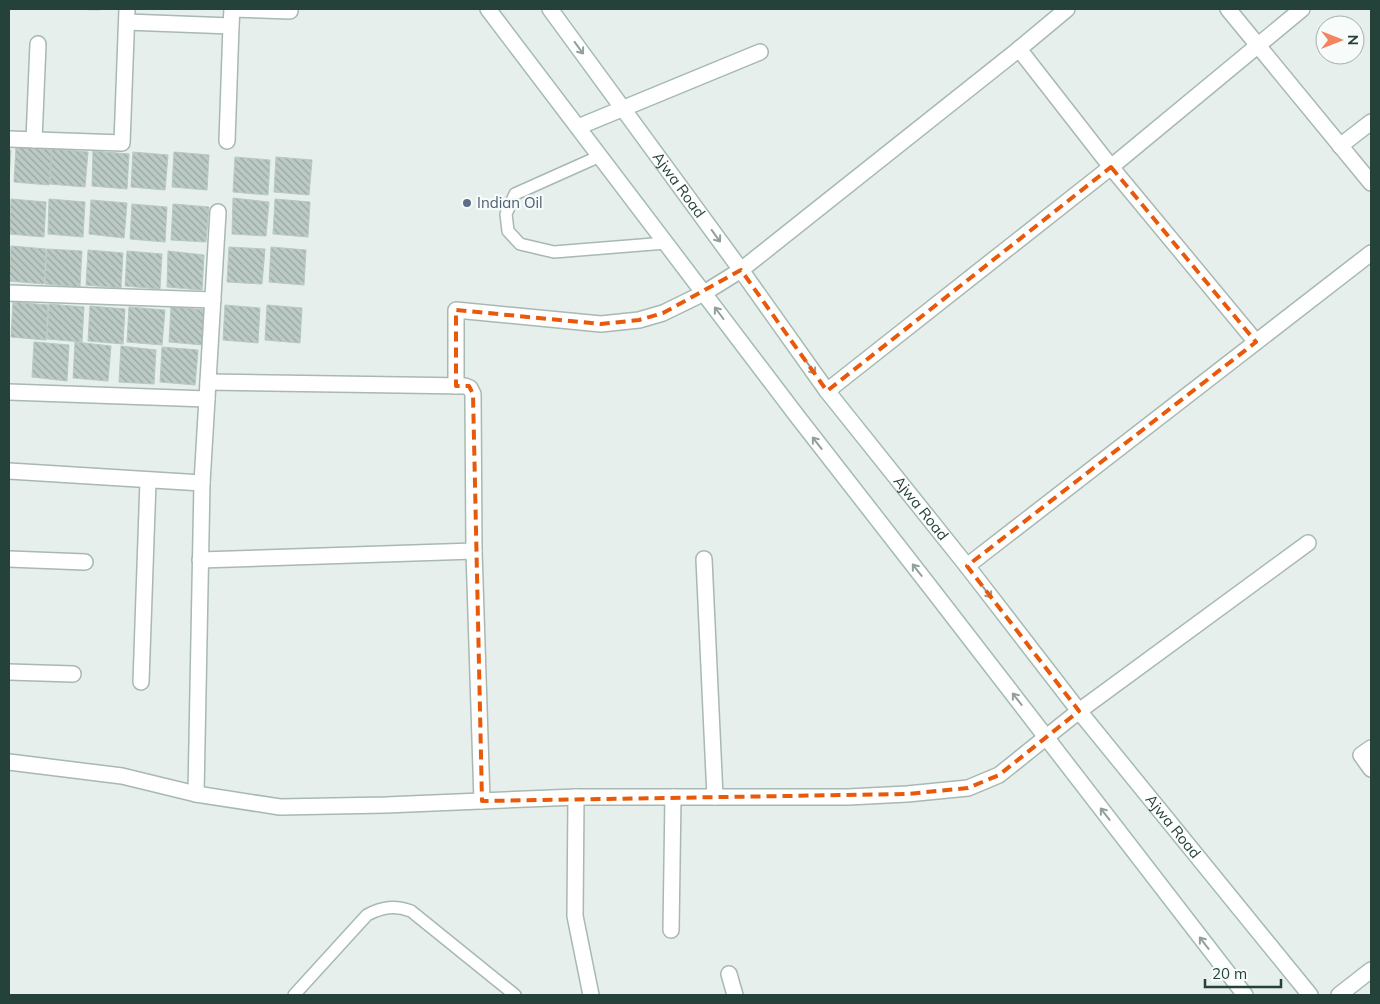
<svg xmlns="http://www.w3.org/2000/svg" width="1380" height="1004" font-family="Mulish,sans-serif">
  <defs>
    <pattern id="building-back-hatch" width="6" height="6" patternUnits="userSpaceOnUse" patternTransform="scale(1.25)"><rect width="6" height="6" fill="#bbcac4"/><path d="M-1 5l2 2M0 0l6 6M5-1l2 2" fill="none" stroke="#98a6a0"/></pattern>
  </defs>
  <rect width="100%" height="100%" fill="#e6efeb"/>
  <g fill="url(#building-back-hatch)" stroke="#b8c9c2">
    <path d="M62,9H100V10Z"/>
    <path d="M16,147L52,150L49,185L14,182Z"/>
    <path d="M52,149L88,152L85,187L50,184Z"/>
    <path d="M9,150H11L9,181Z"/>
    <path d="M93,151L129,154L127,189L92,186Z"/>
    <path d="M133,152L168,155L165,190L131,187Z"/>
    <path d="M174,152L209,155L207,190L172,187Z"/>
    <path d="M235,157L270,160L268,195L233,192Z"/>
    <path d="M276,157L312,160L309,195L274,192Z"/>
    <path d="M233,198L269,202L266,236L232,234Z"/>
    <path d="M11,199L46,202L44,237L9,234Z"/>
    <path d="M49,199L85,202L83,237L48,234Z"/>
    <path d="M275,199L310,202L308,237L273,234Z"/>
    <path d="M91,200L127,203L124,238L89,234Z"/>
    <path d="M132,204L167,207L165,242L130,239Z"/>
    <path d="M173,204L209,207L206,242L171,240Z"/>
    <path d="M11,246L46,249L44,284L9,281Z"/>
    <path d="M229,247L265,249L262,284L227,282Z"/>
    <path d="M271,247L306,250L304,285L269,282Z"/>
    <path d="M47,249L82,251L80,287L45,284Z"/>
    <path d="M88,250L123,253L121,288L86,285Z"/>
    <path d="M127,251L162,254L160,289L125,286Z"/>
    <path d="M168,251L204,255L202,290L167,287Z"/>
    <path d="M13,302L48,305L46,340L11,337Z"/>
    <path d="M49,304L84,307L82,342L47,339Z"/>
    <path d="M225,305L260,308L258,343L223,340Z"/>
    <path d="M267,305L302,308L300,343L265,340Z"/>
    <path d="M90,306L125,309L123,344L88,341Z"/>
    <path d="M129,307L165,310L162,345L127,342Z"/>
    <path d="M171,307L206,310L203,345L169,342Z"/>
    <path d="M34,342L69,345L67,381L32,377Z"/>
    <path d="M75,342L111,346L108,381L73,378Z"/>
    <path d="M121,346L156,350L154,384L119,382Z"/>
    <path d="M162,347L198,350L195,385L160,382Z"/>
  </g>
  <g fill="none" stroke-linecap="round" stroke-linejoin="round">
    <defs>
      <g id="service">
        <path d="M600,156L515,194L506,214L508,231L520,244L554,252L666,243"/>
        <path d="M294,995L367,915C382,907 395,905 411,911L515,995"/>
      </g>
      <g id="minor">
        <path d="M232,9L290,11"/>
        <path d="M1228,9L1371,183"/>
        <path d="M127,22L231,26L232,9"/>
        <path d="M1019,49L1111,167L1256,342"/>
        <path d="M578,127L760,52"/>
        <path d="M9,139L122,143L127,9"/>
        <path d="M34,140L38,44"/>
        <path d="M227,141L231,26"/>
        <path d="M1340,146L1371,122"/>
        <path d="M9,293L213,300"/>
        <path d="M208,382L465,386L470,388L473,394L474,551L482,801"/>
        <path d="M456,386V310L601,324L639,320L663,313L704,293L741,270L1019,49L1067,9"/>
        <path d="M827,391L1111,167L1302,9"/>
        <path d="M9,392L207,399"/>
        <path d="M9,471L202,483"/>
        <path d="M9,559L85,562"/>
        <path d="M704,559L715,797"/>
        <path d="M200,560L474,551"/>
        <path d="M967,566L1371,253"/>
        <path d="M9,672L73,674"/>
        <path d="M141,682L148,481"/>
        <path d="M1371,748L1361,755L1371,769"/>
        <path d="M9,762L122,776L196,794L280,807L386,805L576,797H848L907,794L968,788L999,775L1079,711L1308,543"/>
        <path d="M196,794L202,483L218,212"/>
        <path d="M576,797L575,916L591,995"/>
        <path d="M671,930L673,797"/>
        <path d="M729,974L735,995"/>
        <path d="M1339,995L1371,970"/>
      </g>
      <g id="secondary">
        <path d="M488,9L797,416L934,592L1245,995"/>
        <path id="s1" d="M550,9L741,270L827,391L967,566L1079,711L1310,995"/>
      </g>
    </defs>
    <use href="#service" stroke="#a8b8b2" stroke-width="14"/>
    <use href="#minor" stroke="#a8b8b2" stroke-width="18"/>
    <use href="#secondary" stroke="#a4bbb3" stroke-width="18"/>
    <use href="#service" stroke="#fff" stroke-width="11"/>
    <use href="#minor" stroke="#fff" stroke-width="15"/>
    <use href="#secondary" stroke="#fff" stroke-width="15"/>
  </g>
  <defs><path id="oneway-shaft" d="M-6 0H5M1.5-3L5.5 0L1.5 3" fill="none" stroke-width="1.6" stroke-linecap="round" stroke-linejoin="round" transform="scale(1.25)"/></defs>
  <g stroke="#92a09c">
    <use href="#oneway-shaft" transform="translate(579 48) rotate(54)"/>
    <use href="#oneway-shaft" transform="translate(716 236) rotate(54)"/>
    <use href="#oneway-shaft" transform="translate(719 313) rotate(-127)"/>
    <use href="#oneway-shaft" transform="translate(811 368) rotate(55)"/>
    <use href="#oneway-shaft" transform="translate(817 443) rotate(-128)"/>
    <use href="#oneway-shaft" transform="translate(917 570) rotate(-128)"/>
    <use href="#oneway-shaft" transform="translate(987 592) rotate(52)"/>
    <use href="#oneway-shaft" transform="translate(1017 699) rotate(-128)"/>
    <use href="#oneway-shaft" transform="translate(1105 814) rotate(-128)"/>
    <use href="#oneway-shaft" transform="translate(1204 943) rotate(-128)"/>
  </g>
  <path fill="none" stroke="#e8590c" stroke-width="4" stroke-dasharray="10 6" stroke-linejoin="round" d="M1111,167L1256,342L967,566L1079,711L999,775L968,788L907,794L482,801L473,394L469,386H456V310L601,324L639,320L663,313L741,270L827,391Z"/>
  <circle fill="#5c6f8a" stroke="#f7fbf9" stroke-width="2" cx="467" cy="203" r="5"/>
  <g text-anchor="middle" stroke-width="4.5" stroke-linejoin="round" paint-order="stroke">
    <g font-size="15" fill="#24423a" stroke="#f7fbf9">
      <text dy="5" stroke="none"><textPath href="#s1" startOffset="218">Ajwa Road</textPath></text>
      <text dy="5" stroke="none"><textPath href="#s1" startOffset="622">Ajwa Road</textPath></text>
      <text dy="5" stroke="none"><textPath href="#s1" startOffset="1028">Ajwa Road</textPath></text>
    </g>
    <g font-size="15" fill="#4e5e75" stroke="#f7fbf9" text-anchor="start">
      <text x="477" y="208">Indian Oil</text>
    </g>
  </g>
  <rect width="1380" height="1004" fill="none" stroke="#24423a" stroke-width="20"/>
  <g transform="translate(1340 40) rotate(90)"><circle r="24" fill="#f7fbf9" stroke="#a3b1ad"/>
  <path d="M0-4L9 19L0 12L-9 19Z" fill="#f4845f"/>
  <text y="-8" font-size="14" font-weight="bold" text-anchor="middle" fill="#24423a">N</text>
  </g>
  <path d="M1205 979v8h76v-8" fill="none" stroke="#24423a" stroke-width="2.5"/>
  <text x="1212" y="979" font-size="15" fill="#24423a" stroke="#f7fbf9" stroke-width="4" paint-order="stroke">20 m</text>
</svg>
